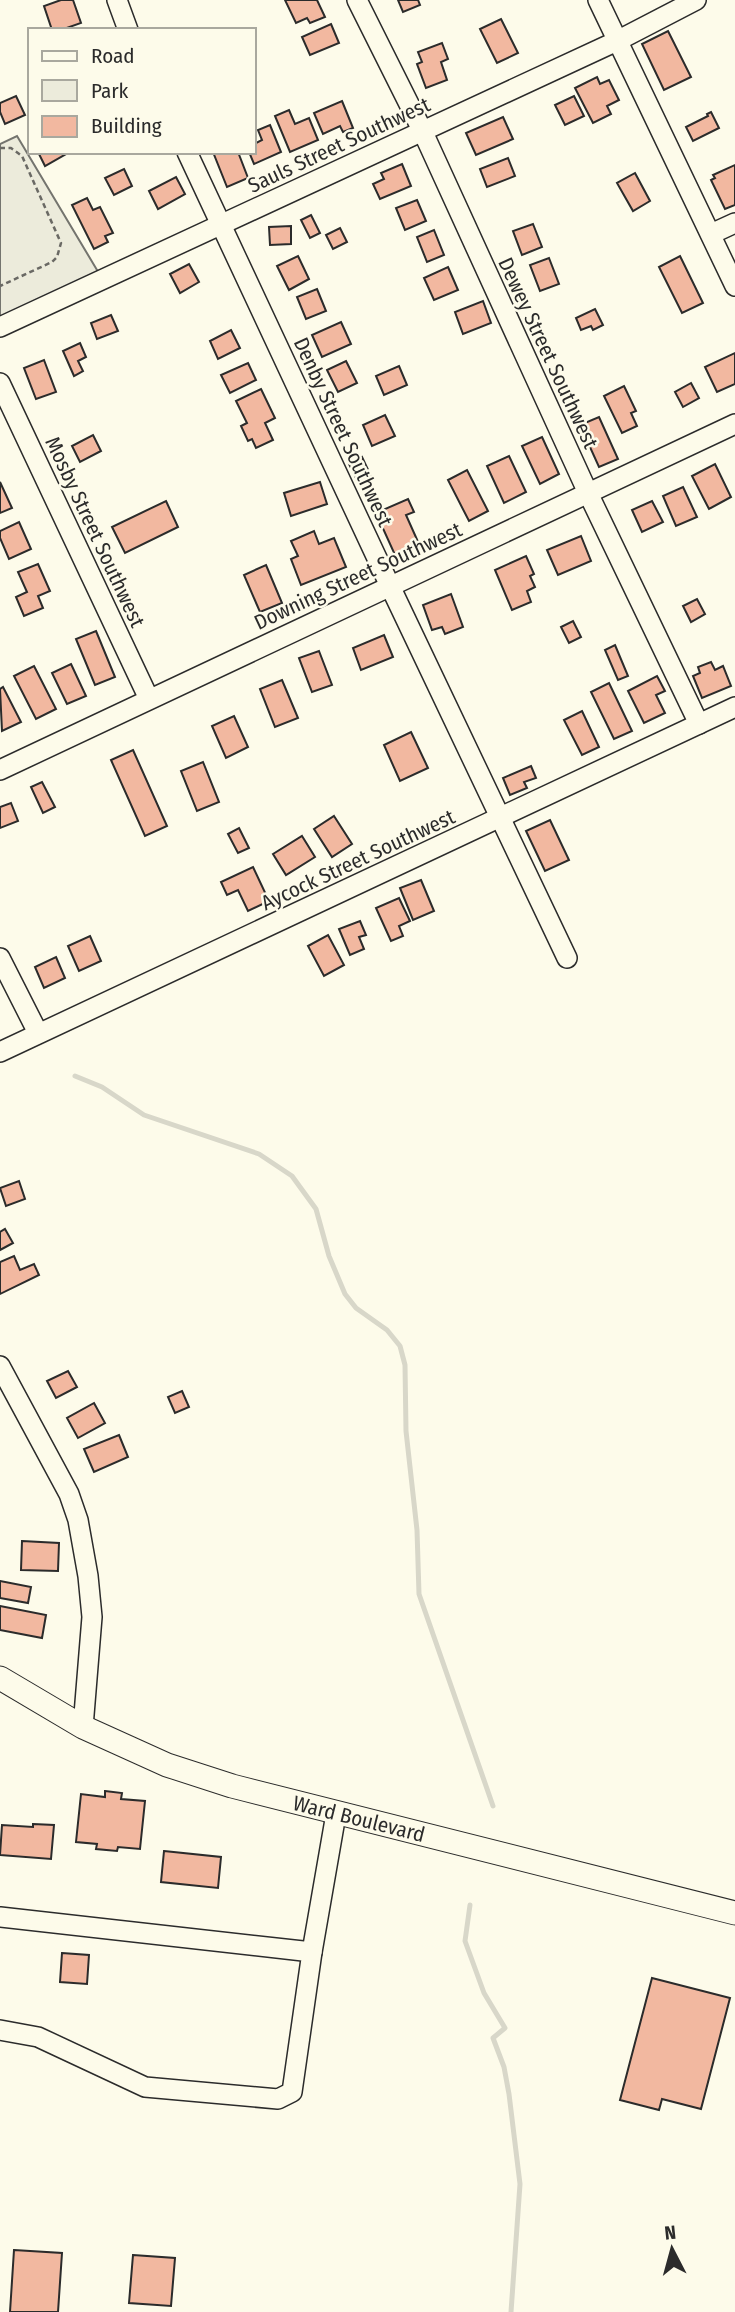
<svg xmlns="http://www.w3.org/2000/svg" width="735" height="2312" font-family="'Fira Sans Condensed',sans-serif">
  <rect width="100%" height="100%" fill="#fdfbea"/>
  <path fill="#ecebdb" stroke="#74746e" stroke-width="2" d="M17,136L100,275L0,325V144Z"/>
  <g fill="none" stroke-linecap="round" stroke-linejoin="round">
    <g stroke="#d8d7c9" stroke-width="5">
      <path d="M75,1076L102,1087L144,1115L259,1154L292,1176L316,1209L329,1256L345,1294L356,1308L387,1330L400,1346L405,1365L406,1431L417,1530L419,1594L493,1806"/>
      <path d="M470,1905L465,1941L484,1993L505,2028L493,2038L504,2067L509,2094L520,2184L511,2312"/>
    </g>
  </g>
  <g fill="#f2b8a0" stroke="#2b2b2b" stroke-width="2">
    <path d="M61,0H73L81,23L61,30H52L44,6Z"/>
    <path d="M285,0H317L325,17L310,23L307,18L296,23Z"/>
    <path d="M398,0H418L420,5L403,12Z"/>
    <path d="M501,19L518,53L497,63L480,29Z"/>
    <path d="M331,24L339,43L310,55L302,37Z"/>
    <path d="M668,31L691,77L664,90L642,44Z"/>
    <path d="M442,43L448,59L441,62L447,80L426,88L417,64L422,62L418,52Z"/>
    <path d="M597,77L600,84L609,80L619,100L607,106L611,114L593,123L575,88Z"/>
    <path d="M16,96L25,115L5,124L0,112V103Z"/>
    <path d="M574,96L584,116L565,125L555,105Z"/>
    <path d="M342,101L353,128L343,132L340,126L323,134L314,113Z"/>
    <path d="M289,110L295,124L309,118L318,140L290,152L275,116Z"/>
    <path d="M711,112L719,128L693,141L686,127L708,116L707,114Z"/>
    <path d="M503,117L513,139L476,155L466,133Z"/>
    <path d="M270,125L281,152L254,164L249,152H254V144L262,140L258,130Z"/>
    <path d="M38,152H65L66,154L45,166Z"/>
    <path d="M213,152H238L248,178L227,187Z"/>
    <path d="M508,158L515,176L487,187L480,169Z"/>
    <path d="M402,164L411,186L380,199L373,184L384,179L381,173Z"/>
    <path d="M735,165V205L725,209L711,180L715,178L713,175Z"/>
    <path d="M124,169L132,186L114,195L105,178Z"/>
    <path d="M635,173L650,201L633,211L617,183Z"/>
    <path d="M176,177L185,194L158,209L149,191Z"/>
    <path d="M87,198L93,210L100,207L113,233L105,236L108,242L94,249L72,205Z"/>
    <path d="M417,200L426,221L405,230L396,208Z"/>
    <path d="M311,215L320,233L310,238L301,220Z"/>
    <path d="M533,224L542,247L522,255L513,231Z"/>
    <path d="M291,226V244L270,245L269,227Z"/>
    <path d="M340,228L347,242L333,249L326,235Z"/>
    <path d="M434,230L444,255L427,262L417,237Z"/>
    <path d="M298,256L309,279L289,290L277,266Z"/>
    <path d="M680,256L703,303L682,313L659,267Z"/>
    <path d="M549,258L559,284L540,291L530,265Z"/>
    <path d="M189,264L199,282L180,293L170,274Z"/>
    <path d="M448,267L458,290L434,300L424,278Z"/>
    <path d="M317,289L326,311L306,319L297,297Z"/>
    <path d="M483,301L491,323L463,334L455,312Z"/>
    <path d="M595,309L603,325L593,330L591,326L581,330L576,318Z"/>
    <path d="M111,315L118,331L97,339L91,323Z"/>
    <path d="M341,322L351,344L322,357L312,335Z"/>
    <path d="M231,330L240,348L218,359L210,341Z"/>
    <path d="M80,343L86,357L78,361L83,371L74,376L63,351Z"/>
    <path d="M735,353V384L717,392L705,367Z"/>
    <path d="M44,360L56,392L36,399L24,368Z"/>
    <path d="M346,361L357,383L338,392L327,370Z"/>
    <path d="M248,363L256,380L230,393L221,375Z"/>
    <path d="M399,366L407,385L384,395L376,376Z"/>
    <path d="M691,383L699,398L683,407L675,392Z"/>
    <path d="M624,386L636,411L631,413L637,426L622,433L604,396Z"/>
    <path d="M261,389L275,418L265,423L273,440L256,448L252,439L248,441L241,426L247,423L236,401Z"/>
    <path d="M385,415L395,436L372,446L363,425Z"/>
    <path d="M599,417L618,459L599,467L580,425Z"/>
    <path d="M93,435L101,451L80,462L72,446Z"/>
    <path d="M542,437L559,474L540,484L522,446Z"/>
    <path d="M509,456L526,492L504,503L487,466Z"/>
    <path d="M362,457L372,478L359,484L349,464Z"/>
    <path d="M715,464L731,497L709,509L692,476Z"/>
    <path d="M467,470L488,511L469,521L448,480Z"/>
    <path d="M0,482L12,508L0,513Z"/>
    <path d="M320,482L327,504L291,516L284,493Z"/>
    <path d="M683,487L697,517L676,526L663,496Z"/>
    <path d="M408,499L414,512L406,515L419,544L395,555L376,513Z"/>
    <path d="M166,501L178,527L125,553L112,527Z"/>
    <path d="M652,501L663,522L642,532L632,510Z"/>
    <path d="M19,522L31,549L9,559L0,538V531Z"/>
    <path d="M314,531L319,544L334,538L346,567L301,585L291,559L298,556L291,541Z"/>
    <path d="M581,536L591,561L558,575L547,550Z"/>
    <path d="M526,556L534,574L530,576L535,587L527,591L531,602L512,610L495,570Z"/>
    <path d="M38,564L50,591L38,596L43,608L24,616L16,597L27,592L18,572Z"/>
    <path d="M266,565L282,603L260,612L244,575Z"/>
    <path d="M451,594L463,627L445,634L442,627L432,630L423,605Z"/>
    <path d="M697,599L705,614L691,622L683,606Z"/>
    <path d="M573,621L581,637L569,643L561,627Z"/>
    <path d="M96,631L115,677L95,685L76,639Z"/>
    <path d="M384,635L393,657L361,670L353,648Z"/>
    <path d="M615,645L628,676L618,680L605,650Z"/>
    <path d="M319,651L332,685L312,692L299,658Z"/>
    <path d="M711,662L715,670L723,666L731,686L702,698L693,676L700,673L698,667Z"/>
    <path d="M71,664L86,696L67,704L52,673Z"/>
    <path d="M34,666L56,709L36,719L14,676Z"/>
    <path d="M657,676L665,691L656,695L665,713L644,723L628,691Z"/>
    <path d="M282,680L298,718L275,727L260,689Z"/>
    <path d="M609,683L632,731L614,739L591,692Z"/>
    <path d="M3,687L21,722L2,731L0,689Z"/>
    <path d="M582,711L599,747L582,755L564,720Z"/>
    <path d="M234,716L248,747L226,758L212,726Z"/>
    <path d="M411,732L428,768L400,781L384,745Z"/>
    <path d="M133,750L167,826L145,836L111,760Z"/>
    <path d="M203,762L219,802L197,811L181,771Z"/>
    <path d="M531,766L536,778L524,782L527,788L510,795L503,778Z"/>
    <path d="M42,782L55,807L43,813L31,787Z"/>
    <path d="M11,803L18,821L0,828V807Z"/>
    <path d="M334,816L352,844L332,857L314,829Z"/>
    <path d="M550,820L569,860L545,871L526,831Z"/>
    <path d="M239,828L249,848L238,853L228,834Z"/>
    <path d="M302,836L315,857L286,875L273,854Z"/>
    <path d="M253,867L269,901L248,911L238,890L227,895L221,882Z"/>
    <path d="M421,880L434,911L413,920L400,888Z"/>
    <path d="M399,898L410,921L399,926L403,936L391,941L376,908Z"/>
    <path d="M360,921L366,935L359,937L364,949L350,955L339,929Z"/>
    <path d="M328,935L344,965L324,976L308,946Z"/>
    <path d="M90,936L101,961L79,971L68,946Z"/>
    <path d="M56,957L65,978L44,988L35,967Z"/>
    <path d="M19,1181L25,1199L6,1206L0,1188Z"/>
    <path d="M5,1229L13,1243L0,1250V1232Z"/>
    <path d="M14,1256L20,1270L34,1264L39,1275L0,1294V1262Z"/>
    <path d="M68,1371L77,1387L56,1398L47,1381Z"/>
    <path d="M182,1391L189,1407L175,1413L168,1397Z"/>
    <path d="M94,1403L105,1423L78,1438L67,1418Z"/>
    <path d="M119,1435L128,1457L94,1472L84,1449Z"/>
    <path d="M22,1541L59,1543L58,1571L21,1570Z"/>
    <path d="M0,1581L31,1587L28,1603L0,1598Z"/>
    <path d="M0,1606L46,1615L42,1638L0,1630Z"/>
    <path d="M105,1791L122,1793L121,1799L145,1801L140,1849L118,1847L117,1851L96,1849L97,1844L76,1842L81,1794L105,1797Z"/>
    <path d="M33,1824L54,1825L51,1859L0,1855L2,1825L33,1827Z"/>
    <path d="M164,1851L221,1857L218,1888L161,1882Z"/>
    <path d="M62,1953L89,1955L87,1984L60,1982Z"/>
    <path d="M652,1978L730,1998L701,2109L662,2099L659,2110L620,2100Z"/>
    <path d="M14,2250L62,2253L58,2312H10Z"/>
    <path d="M133,2255L175,2258L171,2306L129,2303Z"/>
  </g>
  <g fill="none" stroke-linecap="round" stroke-linejoin="round">
    <defs>
      <g id="minor">
        <path d="M117,0L128,30"/>
        <path d="M357,0L422,130L588,493L699,724"/>
        <path d="M598,0L735,286"/>
        <path d="M187,152L390,586L567,958"/>
        <path d="M711,234L735,223"/>
        <path d="M0,327L617,41L696,0"/>
        <path d="M0,383L149,699"/>
        <path d="M0,770L735,424"/>
        <path d="M0,958L38,1033"/>
        <path d="M0,1052L735,707"/>
        <path d="M0,1366L69,1494L78,1520L88,1576L92,1617L83,1727"/>
        <path d="M0,1917L312,1952L292,2092L278,2099L145,2087L38,2037L0,2030"/>
        <path d="M312,1952L336,1814"/>
      </g>
      <path id="major" d="M0,1678L83,1727L167,1765L232,1786L735,1913"/>
    </defs>
    <use href="#minor" stroke="#2b2b2b" stroke-width="22"/>
    <use href="#major" stroke="#2b2b2b" stroke-width="25"/>
    <path stroke="#6a6964" stroke-width="2.5" stroke-dasharray="5 3.5" stroke-linecap="butt" d="M0,148H11L22,156L61,243L57,257L52,262L0,286"/>
    <use href="#minor" stroke="#fdfbea" stroke-width="19"/>
    <use href="#major" stroke="#fdfbea" stroke-width="23"/>
  </g>
  <g text-anchor="middle" stroke-width="5" stroke-linejoin="round" paint-order="stroke">
    <g font-size="21" fill="#2b2b2b" stroke="#fdfbea">
      <text transform="translate(339 145) rotate(-25)" y="7">Sauls Street Southwest</text>
      <text transform="translate(548 353) rotate(65)" y="7">Dewey Street Southwest</text>
      <text transform="translate(343 432) rotate(65)" y="7">Denby Street Southwest</text>
      <text transform="translate(95 532) rotate(65)" y="7">Mosby Street Southwest</text>
      <text transform="translate(358 576) rotate(-25)" y="7">Downing Street Southwest</text>
      <text transform="translate(358 860) rotate(-25)" y="7">Aycock Street Southwest</text>
      <text transform="translate(359 1819) rotate(14)" y="7">Ward Boulevard</text>
    </g>
  </g>
  <rect x="28" y="28" width="228" height="126" fill="#fdfbea" stroke="#a9a89e" stroke-width="2"/>
  <rect x="42" y="51" width="35" height="10" fill="#fdfbea" stroke="#a9a89e" stroke-width="2"/>
  <text x="91" y="63" font-size="21" fill="#2b2b2b">Road</text>
  <rect x="42" y="80" width="35" height="21" fill="#ecebdb" stroke="#a9a89e" stroke-width="2"/>
  <text x="91" y="98" font-size="21" fill="#2b2b2b">Park</text>
  <rect x="42" y="116" width="35" height="21" fill="#f2b8a0" stroke="#a9a89e" stroke-width="2"/>
  <text x="91" y="133" font-size="21" fill="#2b2b2b">Building</text>
  <g transform="translate(672 2249) rotate(354)" stroke="#fdfbea" stroke-width="5" paint-order="stroke">
  <path d="M0-5L12 26L0 18L-12 26Z" fill="#2b2b2b"/>
  <text y="-10" font-size="19" font-weight="bold" text-anchor="middle" fill="#2b2b2b">N</text>
  </g>
</svg>
